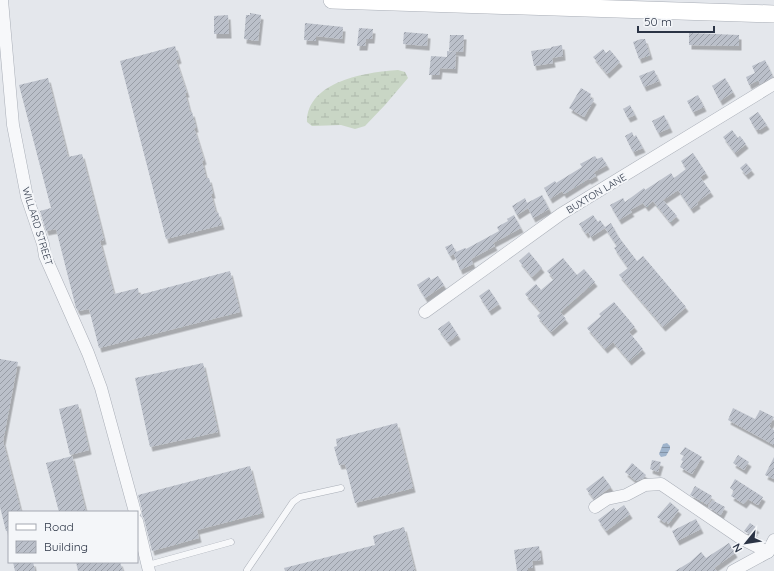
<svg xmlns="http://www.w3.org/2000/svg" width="774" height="571" font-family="Quicksand,sans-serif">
  <defs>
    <pattern id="wetland-marsh" width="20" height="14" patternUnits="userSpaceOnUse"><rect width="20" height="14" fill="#c9d6c5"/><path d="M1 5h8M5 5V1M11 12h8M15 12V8" fill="none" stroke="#adb8ab"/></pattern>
    <pattern id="water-rules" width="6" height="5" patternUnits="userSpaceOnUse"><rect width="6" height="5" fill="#9fb4cc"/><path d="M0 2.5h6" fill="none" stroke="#8293a7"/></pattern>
    <pattern id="building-hatch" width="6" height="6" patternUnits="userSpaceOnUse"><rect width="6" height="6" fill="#bbc0ca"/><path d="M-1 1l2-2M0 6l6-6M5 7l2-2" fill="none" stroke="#989da6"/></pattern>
    <filter id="shadow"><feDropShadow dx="2.5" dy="4.5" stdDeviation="0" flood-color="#0004"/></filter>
  </defs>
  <rect width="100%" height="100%" fill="#e4e7ec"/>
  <path fill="url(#wetland-marsh)" d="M398,70L405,72L408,78L385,105L365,126L355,129L341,125L312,126L307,122C307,81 367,72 398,70Z"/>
  <path fill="url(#water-rules)" d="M667,443L670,446V449L666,456L661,457L659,454L663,444Z"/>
  <g fill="url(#building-hatch)" filter="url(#shadow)">
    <path d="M250,13L261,15L258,41L244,39L246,15H250Z"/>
    <path d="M228,15L229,34H214V16Z"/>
    <path d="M305,23L343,27L342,39L316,36V41L304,40Z"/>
    <path d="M359,28L373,29L372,39H366L365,46H357Z"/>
    <path d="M404,32L428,34L427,46L403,44Z"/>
    <path d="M689,33L739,35V46L689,45Z"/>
    <path d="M450,35H464L463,52L449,51Z"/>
    <path d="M641,39H645L650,55L639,59L633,42Z"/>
    <path d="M562,45L563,56L552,58L553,63L534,66L531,51L551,48V47Z"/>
    <path d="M175,46L179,59L176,60L187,93H185L190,112H192L196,128H194L204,160L202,161L206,178H209L213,194H211L216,213L218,212L222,225L166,239L120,61Z"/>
    <path d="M603,49L606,53L610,50L620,62L607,74L593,57Z"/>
    <path d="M447,51L456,52L455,69L440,68L439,75H429L431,56L447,57Z"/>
    <path d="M765,60L773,77L760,84L758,80L749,85L746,77L755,73L752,66Z"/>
    <path d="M654,70L659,81L644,87L639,76Z"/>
    <path d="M48,78L68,157L82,154L104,240L100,241L114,294L138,288L139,295L230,271L240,312L99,348L89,309L78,311L76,308L56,229L46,231L40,211L51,208L19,85Z"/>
    <path d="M725,78L733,92L720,101L712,86Z"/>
    <path d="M581,88L591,94L590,97L594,100L584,117L569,108Z"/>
    <path d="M698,95L704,107L693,112L687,101Z"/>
    <path d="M630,105L635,115L628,118L623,109Z"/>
    <path d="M758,112L767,125L759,130L757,129L756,130L749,118Z"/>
    <path d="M664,115L670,128L658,133L652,121Z"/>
    <path d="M732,130L738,138L740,136L746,144L735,153L723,137Z"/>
    <path d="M632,132L634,137L636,135L643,148L633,152L625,136Z"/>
    <path d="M693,153L706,173L700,177L711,192L697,202L698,204L691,209L678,190L663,200L677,216L670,222L653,201L646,207L643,203L630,210L632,212L619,220L610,205L623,198L625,202L644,188L645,190L671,173L674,178L686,169L681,161Z"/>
    <path d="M595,156L597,159L602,157L607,165L594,172L596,176L589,180L588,179L564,194L562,191L550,199L544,188L555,181L556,183L582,167L580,164Z"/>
    <path d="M746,163L752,170L746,175L740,168Z"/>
    <path d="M542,195L549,209L533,218L528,208L517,215L512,206L525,198L527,203Z"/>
    <path d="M514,215L521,228L493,243L495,246L471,259L473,264L460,270L454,254L450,256L445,247L452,244L456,252L465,248L466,249L499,231L497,227L508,221L507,219Z"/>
    <path d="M593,215L598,222L600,220L605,227L611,223L618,236L637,261L643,256L686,307L663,327L619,275L628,268L614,248L617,246L605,228L591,237L588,232L586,234L579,224Z"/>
    <path d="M529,252L542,268L532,277L519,261Z"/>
    <path d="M563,258L577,275L584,269L595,282L560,312L566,319L551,332L537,316L541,312L525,294L536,284L541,290L554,279L547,271Z"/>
    <path d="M438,276L444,285L425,298L417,285L429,277L431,280Z"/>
    <path d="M489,289L499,304L489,311L479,296Z"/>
    <path d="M614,302L635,327L629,332L643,349L629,361L613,342L605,349L587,328L601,316L599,314Z"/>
    <path d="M449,321L458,335L448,342L438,329Z"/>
    <path d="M0,359L18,362L3,441L21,512H9V531H6L0,507Z"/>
    <path d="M203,363L218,432L150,447L135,378Z"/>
    <path d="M78,404L89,450L70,455L59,409Z"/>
    <path d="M733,408L755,419L760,410L774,417L769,427L774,430V445L728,420Z"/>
    <path d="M397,423L413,488L355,503L345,464L339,465L334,447L337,446L336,439Z"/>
    <path d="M685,447L702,457L692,474L680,467L683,461L681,460L684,456L680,454Z"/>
    <path d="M738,455L749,462L744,470L733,463Z"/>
    <path d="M72,456L86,512H59L46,463Z"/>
    <path d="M774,457V479L765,475Z"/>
    <path d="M652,460L661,462L658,472L650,469Z"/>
    <path d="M632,463L646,475L644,478L636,481L625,472Z"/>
    <path d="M250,466L262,513L197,530L199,538L152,551L144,519L142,515V510L138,495Z"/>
    <path d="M603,476L611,487L594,499L586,489Z"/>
    <path d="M735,479L763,497L758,505L748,499L744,504L731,496L734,491L730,488Z"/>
    <path d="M695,486L712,496L708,505L690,495Z"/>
    <path d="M712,500L725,507L721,515L708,507Z"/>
    <path d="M670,502L679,510L668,524L667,521L665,523L657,517Z"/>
    <path d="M624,505L630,514L606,531L598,520L614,508L616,511Z"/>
    <path d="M696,519L701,529L677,541L672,531Z"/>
    <path d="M750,523L757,528L753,532L758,535L756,538L744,531Z"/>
    <path d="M404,527L415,571H285L284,568L375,545L373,536Z"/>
    <path d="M729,543L735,553L714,568L717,571H675L690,562L701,552L706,558Z"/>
    <path d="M539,546L541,560L532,561L533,568H528V571H517L514,550Z"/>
    <path d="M13,562H33L35,571H15Z"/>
    <path d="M76,562H120L123,571H78Z"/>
  </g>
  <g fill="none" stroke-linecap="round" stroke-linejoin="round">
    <defs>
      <g id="lane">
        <path d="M148,565L231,542"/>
        <path d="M247,570L293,502L300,497L341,488"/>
      </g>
      <g id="street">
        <path d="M2,0L13,125L27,197L43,244L45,256L88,353L101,388L135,512"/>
        <path d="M425,312L561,214L774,84"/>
        <path d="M595,507L607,499L626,495L645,485L661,484L742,539L768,552"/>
        <path d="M137,521L149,571"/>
        <path d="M733,571L768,552L774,540"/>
      </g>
      <path id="secondary" d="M332,0L774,14"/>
    </defs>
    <use href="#lane" stroke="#a9aeb7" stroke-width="7"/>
    <use href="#street" stroke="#a9aeb7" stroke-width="13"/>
    <use href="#secondary" stroke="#a9aeb7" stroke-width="18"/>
    <use href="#lane" stroke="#f7f8fa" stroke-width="6"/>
    <use href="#street" stroke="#f7f8fa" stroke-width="12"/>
    <use href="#secondary" stroke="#fff" stroke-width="17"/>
  </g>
  <g text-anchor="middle" stroke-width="4" stroke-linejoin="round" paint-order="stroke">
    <g font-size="10" fill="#2b3445" stroke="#f4f6f9">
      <text transform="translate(596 193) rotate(-31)" y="4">BUXTON LANE</text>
      <text transform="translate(38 226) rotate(73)" y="4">WILLARD STREET</text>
    </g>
  </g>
  <rect x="8" y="511" width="130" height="52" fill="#f4f6f9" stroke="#a4a8b1"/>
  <rect x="16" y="524" width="20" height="6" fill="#ffffff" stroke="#a4a8b1"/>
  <text x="44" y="531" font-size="12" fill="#2b3445">Road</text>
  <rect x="16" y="541" width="20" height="12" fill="url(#building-hatch)" stroke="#a4a8b1"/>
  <text x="44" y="551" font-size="12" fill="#2b3445">Building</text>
  <g transform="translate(746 543) rotate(240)" stroke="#f4f6f9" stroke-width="3" paint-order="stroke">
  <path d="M0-3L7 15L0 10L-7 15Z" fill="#2b3445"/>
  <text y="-6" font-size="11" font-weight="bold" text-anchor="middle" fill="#2b3445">N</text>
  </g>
  <path d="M638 26v6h76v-6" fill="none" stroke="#2b3445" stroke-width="2"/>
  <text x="644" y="26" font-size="12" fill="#2b3445" stroke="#f4f6f9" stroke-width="3" paint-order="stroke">50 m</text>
</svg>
